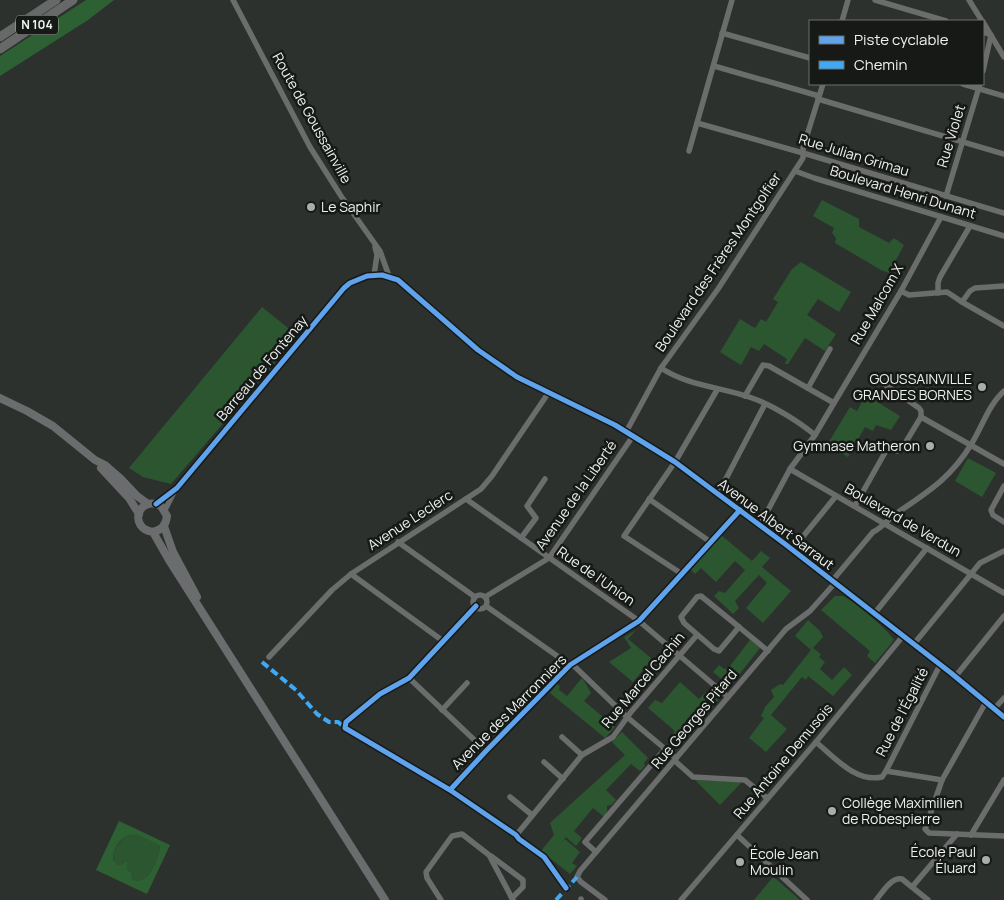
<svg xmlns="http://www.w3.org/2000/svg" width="1004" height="900" font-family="Manrope,sans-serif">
  <rect width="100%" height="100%" fill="#2d312d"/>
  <g fill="#2b5630">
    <path d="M822,200L859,219V227L889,243L894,238L904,245L889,273L881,270L835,243L836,238L832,233L834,228L813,216Z"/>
    <path d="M801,262L851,292L839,312L818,299L807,315L836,334L825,351L805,338L788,364H785L787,359L764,344L759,351L751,347L741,365L720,352L740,319L755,328L761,319L766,322L778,302L773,299L792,269Z"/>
    <path d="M262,307L298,336L171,484L143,477L129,468Z"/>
    <path d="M866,395L900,416L891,430L876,425L873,431L865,427L848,457L827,445L850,407L857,411Z"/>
    <path d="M968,458L996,473L982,497L955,481Z"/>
    <path d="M721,535L752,561L761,551L770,558L762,567L791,591L763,623L746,608L767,583L759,575L735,601L739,608L733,614L714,596L719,591L725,593L745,570L735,561L716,582L701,568L695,574L691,570Z"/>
    <path d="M835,596C837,596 842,596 843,596C854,601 888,630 894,640L875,663L867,656L870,651L821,610Z"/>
    <path d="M808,620L820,631L823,637L813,648L821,654L819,657L825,662L820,669L832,680L844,667L852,675L833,696L808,676L806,680L802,677L771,715L787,729L766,752L749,738L764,718L761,716L765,707L774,697L771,690L780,684L783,685L811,650L795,636Z"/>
    <path d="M636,630L628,639L652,659L633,682L609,662L631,648L624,637Z"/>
    <path d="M750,640L760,648L730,686L713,672L719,665L724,669L730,666Z"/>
    <path d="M581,679H583L591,693L584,701L615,727L605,738L550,693L557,684L560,686L559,690L567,696Z"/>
    <path d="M680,682L699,699L707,691L718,700L677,748L668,740L675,731L648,708L655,700L662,703Z"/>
    <path d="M622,732L648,758L644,763L645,766L640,771L631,764L606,790L616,800L611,805L607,806V813L604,817L593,808L574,831L582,838L576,846L566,837L561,843L565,839L580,852L572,863L577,866L570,874L541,851L554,835L550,823L625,755L612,742Z"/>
    <path d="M695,780L739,782L741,783L720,805Z"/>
    <path d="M137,833L160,846C158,859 149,887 132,879L130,873L127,869V862L125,861L123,864L118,865L113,862C113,846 121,836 137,833Z"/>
    <path d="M773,877L776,879L800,900H754Z"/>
  </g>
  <g fill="#2d6133" fill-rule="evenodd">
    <path d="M86,0H114L88,20L0,76V56Z"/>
    <path d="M119,821L170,845L147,894L96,870ZM137,834L160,846C158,859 149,887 132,879L131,873L127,869V862L125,861L123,864L118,865L113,861C113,846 121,835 137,834Z"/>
  </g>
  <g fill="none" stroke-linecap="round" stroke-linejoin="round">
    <g stroke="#6b6c6c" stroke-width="5.5">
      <path d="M233,0L310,147L341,196L380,251L389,276"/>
      <path d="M875,0L946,21"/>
      <path d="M969,0L982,21"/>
      <path d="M842,21L848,0"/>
      <path d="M983,22L1004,57"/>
      <path d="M983,32L991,35L983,71"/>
      <path d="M722,33L810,58"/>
      <path d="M714,66L819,96"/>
      <path d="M963,84L1004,96"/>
      <path d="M818,99L1004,154"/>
      <path d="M697,123L803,153L1004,213"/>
      <path d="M689,151L732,0"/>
      <path d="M795,171L814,178L1004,236"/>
      <path d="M946,196L980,84"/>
      <path d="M374,275L377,255L375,247"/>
      <path d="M901,291L909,295L947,292L962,302L970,291L975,288L1004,286"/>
      <path d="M938,293V283L940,277L970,226"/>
      <path d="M962,302L1004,326"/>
      <path d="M661,368C688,386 721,387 752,398C772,405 798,421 815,435"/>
      <path d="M808,388L830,349"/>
      <path d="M745,396L763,365L769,366L834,403L815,435L790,469L760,525"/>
      <path d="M834,403L901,291L941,217"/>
      <path d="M921,417L1004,464"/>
      <path d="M626,432L661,368L718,289L803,158V148L823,84"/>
      <path d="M790,469L1004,593"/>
      <path d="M1004,486L991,510L993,515L1004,522"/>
      <path d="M718,494L765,404"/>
      <path d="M466,499L639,621L728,697"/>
      <path d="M649,499L712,543"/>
      <path d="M156,504L177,488L344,288L350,283L367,276L382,275L398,280L478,350L517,377L615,425L675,462L785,544L951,673L1004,717"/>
      <path d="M854,506L856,504L887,449L898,451L901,450L921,417V411L919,408L874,377"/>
      <path d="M165,510L174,492"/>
      <path d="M521,538L536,518L527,506L545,479"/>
      <path d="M398,542L475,597"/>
      <path d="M792,550L836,496"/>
      <path d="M351,574L443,641"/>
      <path d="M682,574L624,536L675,462L717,390"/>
      <path d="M832,581L873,532C883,527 888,519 897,513C929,491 951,478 972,443C982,427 989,404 1004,391"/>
      <circle cx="480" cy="602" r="7"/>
      <path d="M701,596L739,627L719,651L714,649L684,623L681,617L697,597Z"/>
      <path d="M485,597L549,558L633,436"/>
      <path d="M476,606L409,678L380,694L346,722L345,728L450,790L486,751L570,665L639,621L740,510"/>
      <path d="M486,606L570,665"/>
      <path d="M874,614L927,548"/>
      <path d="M739,627L768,651"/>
      <path d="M913,645L980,563L1004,551"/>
      <path d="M269,657L332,590L351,574L481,489L492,476L549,392"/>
      <path d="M572,664L627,717L676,758"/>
      <path d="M955,677L1004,616"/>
      <path d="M409,678L486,751"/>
      <path d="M986,702L942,780L925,829L929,833L1004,836"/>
      <path d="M994,709L1004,698"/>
      <path d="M442,710L467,683"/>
      <path d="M562,737L582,755"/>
      <path d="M816,742C834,757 856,783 882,777L886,771L942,780"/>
      <path d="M675,761L693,777L745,780L767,798"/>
      <path d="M544,762L563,779"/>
      <path d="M886,771L940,665"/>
      <path d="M510,797L532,815"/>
      <path d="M518,833L582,755L613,737L631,712L697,635"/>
      <path d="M737,835L807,900"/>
      <path d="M971,835L1004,780"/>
      <path d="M596,852L585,842L665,749"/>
      <path d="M491,856L523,880V887L514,896L511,897"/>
      <path d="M912,887L957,834"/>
      <path d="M581,899V900"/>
      <path d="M441,900L427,878L426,872L452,836L462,834L489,855L513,900"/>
      <path d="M605,900L581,882L577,877L580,871L786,629L810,611L835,583"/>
      <path d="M681,900L816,742L903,636"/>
      <path d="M876,900C882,893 891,877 902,879L928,900"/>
    </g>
    <g stroke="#6b6c6d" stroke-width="8">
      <path d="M0,398L27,411L53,426L95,460L105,465L121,479L137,496L148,504"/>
      <path d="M101,468L129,498L139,514"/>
      <path d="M164,526L173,552L197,597"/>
      <path d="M153,532C162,530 166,525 167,516L161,506C139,494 127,528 153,532L169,560L385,900"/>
    </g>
    <g stroke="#676868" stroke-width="9">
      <path d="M0,37L56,0"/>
      <path d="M0,49L73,0"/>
    </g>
    <g stroke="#3fa9f5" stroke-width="4" stroke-dasharray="8 4" stroke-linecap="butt">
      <path d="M262,662L296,690L317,714L329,722H338L345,728"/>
      <path d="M556,900L577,877"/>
    </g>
    <defs>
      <g id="cycleway">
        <path d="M156,504L177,488L344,288L350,283L367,276L382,275L398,280L478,350L517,377L615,425L675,462L785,544L951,673L1004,717"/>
        <path d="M476,606L409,678L380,694L346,722L345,728L450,790L516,835L519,839L544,857L566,888"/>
        <path d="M450,790L486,751L570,665L639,621L740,510"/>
      </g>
    </defs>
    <use href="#cycleway" stroke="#161916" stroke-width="8"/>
    <use href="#cycleway" stroke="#60a3ed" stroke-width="5"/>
  </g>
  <g fill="#aaaeaa" stroke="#161916" stroke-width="2">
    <circle cx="311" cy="207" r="5"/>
    <circle cx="982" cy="387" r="5"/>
    <circle cx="930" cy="446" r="5"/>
    <circle cx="832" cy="811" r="5"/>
    <circle cx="986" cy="860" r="5"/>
    <circle cx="740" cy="862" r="5"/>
  </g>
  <g text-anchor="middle" stroke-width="5" stroke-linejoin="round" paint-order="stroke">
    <rect fill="#161916" stroke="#acb1ac" stroke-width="1" x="16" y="15.5" width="42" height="19" rx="4"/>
    <g font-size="12" font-weight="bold" fill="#edf2ed">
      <text x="37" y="29">N 104</text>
    </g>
    <g font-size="14" fill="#edf2ed" stroke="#161916">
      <text transform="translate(312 118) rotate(61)" y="5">Route de Goussainville</text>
      <text transform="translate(951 136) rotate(-73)" y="5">Rue Violet</text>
      <text transform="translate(854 155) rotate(17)" y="5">Rue Julian Grimau</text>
      <text transform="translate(903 192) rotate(17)" y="5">Boulevard Henri Dunant</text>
      <text transform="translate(718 262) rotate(-56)" y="5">Boulevard des Frères Montgolfier</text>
      <text transform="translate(877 304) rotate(-60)" y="5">Rue Malcom X</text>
      <text transform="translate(262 368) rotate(-50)" y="5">Barreau de Fontenay</text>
      <text transform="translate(576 495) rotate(-55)" y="5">Avenue de la Liberté</text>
      <text transform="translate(410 520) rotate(-33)" y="5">Avenue Leclerc</text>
      <text transform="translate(903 520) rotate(30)" y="5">Boulevard de Verdun</text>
      <text transform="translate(776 524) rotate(37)" y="5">Avenue Albert Sarraut</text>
      <text transform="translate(596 576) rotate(35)" y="5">Rue de l'Union</text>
      <text transform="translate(643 680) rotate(-50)" y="5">Rue Marcel Cachin</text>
      <text transform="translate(509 712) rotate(-45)" y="5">Avenue des Marronniers</text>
      <text transform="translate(902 712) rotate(-63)" y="5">Rue de l'Égalité</text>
      <text transform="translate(694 719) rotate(-50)" y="5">Rue Georges Pitard</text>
      <text transform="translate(783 761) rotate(-50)" y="5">Rue Antoine Demusois</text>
    </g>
    <g font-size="14" fill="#edf2ed" stroke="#161916" text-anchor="start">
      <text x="321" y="212">Le Saphir</text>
      <text x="972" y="384" text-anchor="end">GOUSSAINVILLE<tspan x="972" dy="16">GRANDES BORNES</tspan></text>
      <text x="920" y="451" text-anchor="end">Gymnase Matheron</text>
      <text x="842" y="808">Collège Maximilien<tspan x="842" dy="16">de Robespierre</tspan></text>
      <text x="976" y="857" text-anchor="end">École Paul<tspan x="976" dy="16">Éluard</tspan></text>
      <text x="750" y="859">École Jean<tspan x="750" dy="16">Moulin</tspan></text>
    </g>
  </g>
  <rect x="809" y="20" width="175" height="65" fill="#161916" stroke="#6c706c"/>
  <rect x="819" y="36" width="25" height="8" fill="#60a3ed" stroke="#6c706c"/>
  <text x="854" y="45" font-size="15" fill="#edf2ed">Piste cyclable</text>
  <rect x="819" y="61" width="25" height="8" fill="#3fa9f5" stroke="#6c706c"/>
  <text x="854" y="70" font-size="15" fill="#edf2ed">Chemin</text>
</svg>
